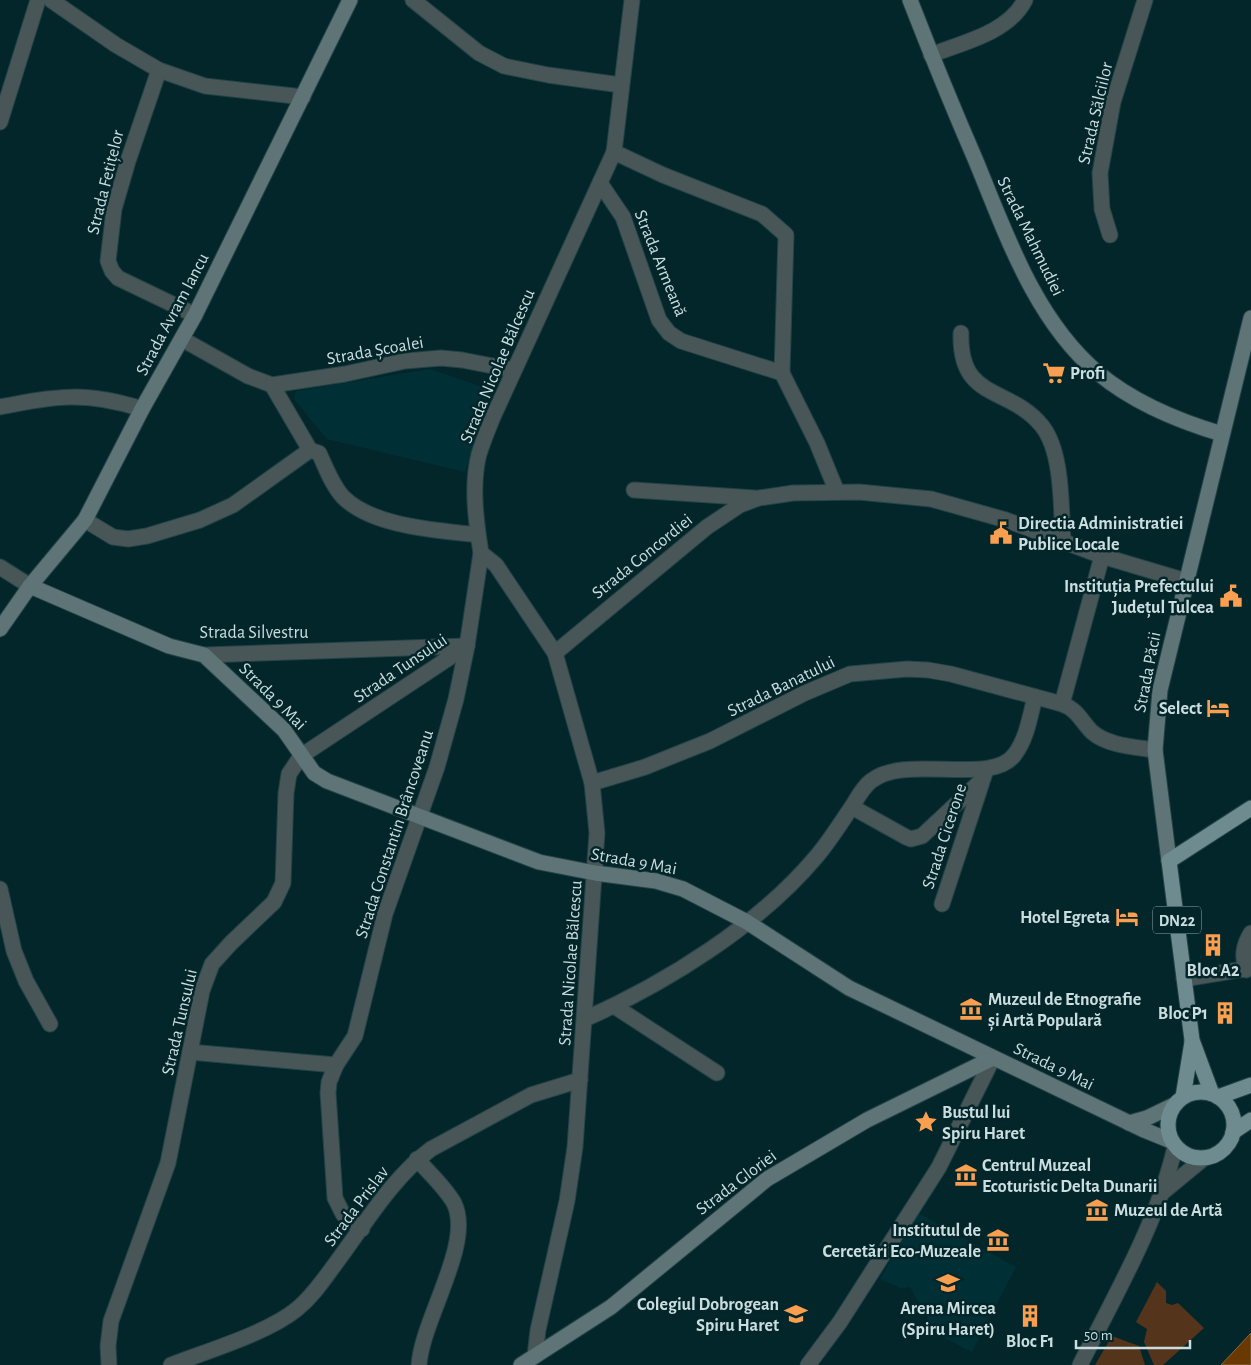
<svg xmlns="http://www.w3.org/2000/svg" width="1251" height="1365" font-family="'Alegreya Sans',sans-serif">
  <rect width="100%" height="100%" fill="#03262a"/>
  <g fill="#003035">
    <path d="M430,369L491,390L465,472L327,439L294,399L296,391Z"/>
    <path d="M918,1213L1016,1267L972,1352L927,1329V1306L917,1300L910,1287L901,1288L880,1279Z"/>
  </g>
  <g fill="#54351b">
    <path d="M1157,1282L1166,1291V1303L1172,1305L1178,1303L1204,1328L1163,1365H1154L1144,1342L1147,1329L1136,1322Z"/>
    <path d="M1112,1336L1139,1346L1145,1365H1095Z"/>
  </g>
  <path fill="#6a3801" stroke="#876a44" d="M1251,1333V1365H1221Z"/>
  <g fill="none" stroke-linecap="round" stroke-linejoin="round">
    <defs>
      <g id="street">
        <path d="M51,0L116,45L159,70L205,86L303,97"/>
        <path d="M413,0L479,53L504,66L548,75L621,85"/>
        <path d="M931,55C964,42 1008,33 1025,0"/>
        <path d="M159,70L128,161L114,209L108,261L112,271L118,278L195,315"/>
        <path d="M0,122L38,0"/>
        <path d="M614,152L663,175L762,214L786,235L782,373L817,443L837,492"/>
        <path d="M600,183L623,217L659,320L669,333L681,341L782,373"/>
        <path d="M1110,235L1102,209L1100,173L1113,102L1145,0"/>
        <path d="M961,333C959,402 1009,385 1042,426C1063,452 1061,509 1063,541"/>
        <path d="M182,339L248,376L272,385L310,450L319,453C326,468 332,485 343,497C373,527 437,530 478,535"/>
        <path d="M272,385L345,374L405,361L441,358L462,360L513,370"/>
        <path d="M0,407C57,396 85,391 142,409"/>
        <path d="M634,490L755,498"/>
        <path d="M85,520L113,537L128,539L147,536L200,520L233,505L310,450"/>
        <path d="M0,567L30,586"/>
        <path d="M555,653L707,527L740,505L759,498L793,493L859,492L931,499L1006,520L1102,556L1186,581"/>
        <path d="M204,655L465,646"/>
        <path d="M1062,704L1102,556"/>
        <path d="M592,783L645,767L710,741L805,693L850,674L907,669L928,670L951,674L1062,704C1078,710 1081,721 1092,732C1108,746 1136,747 1155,750"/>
        <path d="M852,807L906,837L911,839L922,836L983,779L986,769"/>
        <path d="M0,889L14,951L26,981L50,1024"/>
        <path d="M942,904L982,782"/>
        <path d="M1246,970C1242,956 1243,946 1251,933"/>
        <path d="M1184,979L1251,968"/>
        <path d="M614,1006L717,1073"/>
        <path d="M585,1019C666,983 758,926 816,857C829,842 840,824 851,808C857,799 862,788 871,781C906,753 993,787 1015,754C1027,738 1030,716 1035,697"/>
        <path d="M190,1052L336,1065"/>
        <path d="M417,1159C429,1173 445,1187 454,1203C474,1243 422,1319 419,1365"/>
        <path d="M1163,1192L1203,1159"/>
        <path d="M362,1229L343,1214L335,1198L328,1093L329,1082L336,1065L355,1036L385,914L437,767L456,699L467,646L481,553"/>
        <path d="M535,1356L538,1330L567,1201L575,1147L597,833L592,783L555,653L496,565L481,553C476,522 471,485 479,454C483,441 488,429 493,417L614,152L632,0"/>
        <path d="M109,1365L108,1346L111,1321L168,1163L202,991L212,964L231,943L274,902L283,883L286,793L289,774L301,756L467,646"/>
        <path d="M171,1365C207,1351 268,1333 297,1309C313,1296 324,1279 336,1263C365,1224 392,1178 431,1149L531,1095L580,1080"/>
        <path d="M808,1365L840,1322L939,1167L993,1058"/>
        <path d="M1080,1365C1115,1295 1157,1224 1175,1147"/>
      </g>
      <g id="secondary">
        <path d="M910,0C931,54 953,108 976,161C1006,234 1035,320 1098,373C1134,403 1178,421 1222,434"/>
        <path d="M30,586L169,646L204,655L284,730L314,773L327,781L539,862L595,873L656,881L683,889L747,922L849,988L1144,1130L1171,1141"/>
        <path d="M0,629L30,586L85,520L142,409L195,315L350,0"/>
        <path d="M1169,861L1155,750L1160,690L1251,318"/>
        <path d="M1129,1123L1147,1118L1174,1105"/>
        <path d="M521,1365L611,1307L767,1179L867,1120L993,1058"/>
      </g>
      <g id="primary">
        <circle cx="1201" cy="1125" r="33"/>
        <path d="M1212,1094L1192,1040L1169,861L1251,808"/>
        <path d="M1183,1097L1192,1042"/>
        <path d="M1218,1097L1251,1085"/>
        <path d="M1233,1132L1251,1120"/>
      </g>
    </defs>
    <use href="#street" stroke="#234347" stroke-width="17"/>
    <use href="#secondary" stroke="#234347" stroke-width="17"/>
    <use href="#primary" stroke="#234347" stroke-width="17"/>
    <use href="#street" stroke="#485658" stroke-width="15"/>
    <use href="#secondary" stroke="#5e7477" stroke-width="15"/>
    <use href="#primary" stroke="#6e8b8f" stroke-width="15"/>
  </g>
  <defs>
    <symbol id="supermarket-bare" viewBox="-9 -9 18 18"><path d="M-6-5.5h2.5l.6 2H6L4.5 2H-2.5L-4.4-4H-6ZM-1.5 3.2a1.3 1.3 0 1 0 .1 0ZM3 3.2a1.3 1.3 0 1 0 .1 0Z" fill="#fa9f4f" stroke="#03262a" stroke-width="2.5" paint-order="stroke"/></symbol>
    <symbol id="civic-bare" viewBox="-9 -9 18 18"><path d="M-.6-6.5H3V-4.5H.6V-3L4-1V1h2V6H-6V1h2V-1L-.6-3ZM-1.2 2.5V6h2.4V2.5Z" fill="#fa9f4f" stroke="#03262a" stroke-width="2.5" paint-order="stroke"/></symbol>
    <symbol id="hotel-bare" viewBox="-9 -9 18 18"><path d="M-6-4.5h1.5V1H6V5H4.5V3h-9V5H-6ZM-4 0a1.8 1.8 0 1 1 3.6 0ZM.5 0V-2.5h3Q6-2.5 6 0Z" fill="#fa9f4f" stroke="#03262a" stroke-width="2.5" paint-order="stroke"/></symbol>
    <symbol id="building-bare" viewBox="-9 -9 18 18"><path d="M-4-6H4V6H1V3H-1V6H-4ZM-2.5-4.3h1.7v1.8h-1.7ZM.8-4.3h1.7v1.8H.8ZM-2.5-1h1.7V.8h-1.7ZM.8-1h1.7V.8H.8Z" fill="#fa9f4f" stroke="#03262a" stroke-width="2.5" paint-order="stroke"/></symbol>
    <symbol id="museum-bare" viewBox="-9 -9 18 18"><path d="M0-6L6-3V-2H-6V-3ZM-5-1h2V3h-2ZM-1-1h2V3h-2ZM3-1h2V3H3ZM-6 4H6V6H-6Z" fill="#fa9f4f" stroke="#03262a" stroke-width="2.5" paint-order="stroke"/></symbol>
    <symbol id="sight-bare" viewBox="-9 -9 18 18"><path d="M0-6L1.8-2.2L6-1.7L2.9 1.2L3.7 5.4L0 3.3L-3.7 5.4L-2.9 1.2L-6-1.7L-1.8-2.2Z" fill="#fa9f4f" stroke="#03262a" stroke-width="2.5" paint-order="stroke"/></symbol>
    <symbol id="school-bare" viewBox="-9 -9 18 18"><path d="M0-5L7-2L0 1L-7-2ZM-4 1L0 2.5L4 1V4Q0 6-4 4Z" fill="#fa9f4f" stroke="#03262a" stroke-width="2.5" paint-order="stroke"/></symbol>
  </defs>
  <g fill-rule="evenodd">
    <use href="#supermarket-bare" x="1038" y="357" width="32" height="32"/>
    <use href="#civic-bare" x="985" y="517" width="32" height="32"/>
    <use href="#civic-bare" x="1215" y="580" width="32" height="32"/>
    <use href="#hotel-bare" x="1202" y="692" width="32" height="32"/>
    <use href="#hotel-bare" x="1111" y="901" width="32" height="32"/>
    <use href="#building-bare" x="1197" y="929" width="32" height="32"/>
    <use href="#museum-bare" x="955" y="993" width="32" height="32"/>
    <use href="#building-bare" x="1209" y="997" width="32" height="32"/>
    <use href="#sight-bare" x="910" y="1106" width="32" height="32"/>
    <use href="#museum-bare" x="950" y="1159" width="32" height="32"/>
    <use href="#museum-bare" x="1081" y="1194" width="32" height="32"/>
    <use href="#museum-bare" x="982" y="1224" width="32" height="32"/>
    <use href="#school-bare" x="932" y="1267" width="32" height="32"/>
    <use href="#school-bare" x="780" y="1298" width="32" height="32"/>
    <use href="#building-bare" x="1014" y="1300" width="32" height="32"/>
  </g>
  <g text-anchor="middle" stroke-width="5" stroke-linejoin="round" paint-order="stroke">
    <rect fill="#03262a" stroke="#8fa6a9" stroke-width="1" x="1153" y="906.5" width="48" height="27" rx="4"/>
    <g font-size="16" font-weight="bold" fill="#cbdddf">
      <text x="1177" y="926">DN22</text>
    </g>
    <g font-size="18" fill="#cbdddf" stroke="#03262a">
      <text transform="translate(1095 113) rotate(-77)" y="6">Strada Sălciilor</text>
      <text transform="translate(105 182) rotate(-76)" y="6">Strada Fetițelor</text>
      <text transform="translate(1031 236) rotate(64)" y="6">Strada Mahmudiei</text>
      <text transform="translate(661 263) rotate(68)" y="6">Strada Armeană</text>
      <text transform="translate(172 314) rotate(-62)" y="6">Strada Avram Iancu</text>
      <text transform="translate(375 350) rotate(-10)" y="6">Strada Școalei</text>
      <text transform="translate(497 366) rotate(-67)" y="6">Strada Nicolae Bălcescu</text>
      <text transform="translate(642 556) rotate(-39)" y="6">Strada Concordiei</text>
      <text x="254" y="638">Strada Silvestru</text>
      <text transform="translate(400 668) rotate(-34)" y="6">Strada Tunsului</text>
      <text transform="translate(1147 672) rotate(-79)" y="6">Strada Păcii</text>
      <text transform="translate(781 686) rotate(-26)" y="6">Strada Banatului</text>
      <text transform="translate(273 696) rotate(45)" y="6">Strada 9 Mai</text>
      <text transform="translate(394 834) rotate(-72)" y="6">Strada Constantin Brâncoveanu</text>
      <text transform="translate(944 836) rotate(-72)" y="6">Strada Cicerone</text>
      <text transform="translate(634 861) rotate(10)" y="6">Strada 9 Mai</text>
      <text transform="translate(570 963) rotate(-86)" y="6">Strada Nicolae Bălcescu</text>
      <text transform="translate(179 1022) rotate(-77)" y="6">Strada Tunsului</text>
      <text transform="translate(1054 1066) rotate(26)" y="6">Strada 9 Mai</text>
      <text transform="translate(736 1182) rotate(-37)" y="6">Strada Gloriei</text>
      <text transform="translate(356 1206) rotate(-53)" y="6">Strada Prislav</text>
    </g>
    <g font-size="18" font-weight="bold" fill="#cbdddf" stroke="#03262a" text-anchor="start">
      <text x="1070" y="379">Profi</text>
      <text x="1018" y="529">Directia Administratiei<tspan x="1018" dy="21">Publice Locale</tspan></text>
      <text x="1214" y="592" text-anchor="end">Instituția Prefectului<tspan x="1214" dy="21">Județul Tulcea</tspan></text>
      <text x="1202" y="714" text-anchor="end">Select</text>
      <text x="1110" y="923" text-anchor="end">Hotel Egreta</text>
      <text x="1213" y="976" text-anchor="middle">Bloc A2</text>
      <text x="988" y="1005">Muzeul de Etnografie<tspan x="988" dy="21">și Artă Populară</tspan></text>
      <text x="1208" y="1019" text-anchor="end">Bloc P1</text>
      <text x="942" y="1118">Bustul lui<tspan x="942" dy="21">Spiru Haret</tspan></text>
      <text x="982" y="1171">Centrul Muzeal<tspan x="982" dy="21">Ecoturistic Delta Dunarii</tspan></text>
      <text x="1114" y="1216">Muzeul de Artă</text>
      <text x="981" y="1236" text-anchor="end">Institutul de<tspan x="981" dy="21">Cercetări Eco-Muzeale</tspan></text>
      <text x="779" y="1310" text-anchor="end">Colegiul Dobrogean<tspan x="779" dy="21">Spiru Haret</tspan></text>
      <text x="948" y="1314" text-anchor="middle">Arena Mircea<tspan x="948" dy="21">(Spiru Haret)</tspan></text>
      <text x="1030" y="1347" text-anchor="middle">Bloc F1</text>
    </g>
  </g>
  <path d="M1076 1340v8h114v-8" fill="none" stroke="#cbdddf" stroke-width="2.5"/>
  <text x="1084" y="1340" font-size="15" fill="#cbdddf" stroke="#03262a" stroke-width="4" paint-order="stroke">50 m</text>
</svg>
